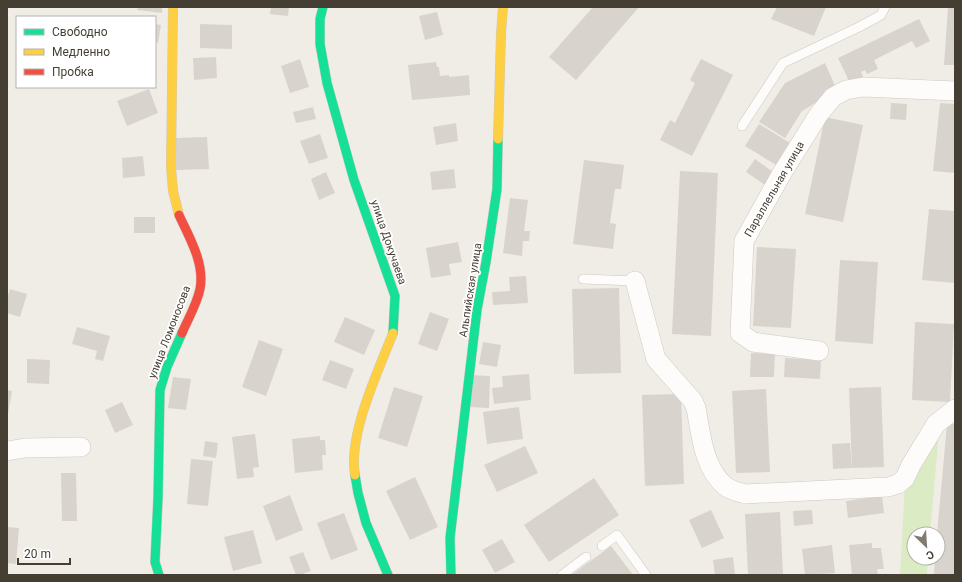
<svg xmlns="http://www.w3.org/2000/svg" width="962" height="582" font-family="Roboto,sans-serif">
  <rect width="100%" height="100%" fill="#f0ede6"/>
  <path fill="#dbebc4" d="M939,432L930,534H914V558H928L927,575H900L905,483Z"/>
  <g fill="#d8d4cd">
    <path d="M138,7H162V13L137,10Z"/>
    <path d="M271,7H289L288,16L270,14Z"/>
    <path d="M593,7H639L576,80L549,57Z"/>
    <path d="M777,7H826L814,36L771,19Z"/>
    <path d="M948,7H955V65H944Z"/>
    <path d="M437,12L443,35L425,40L419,16Z"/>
    <path d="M919,19L930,41L916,48L912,41L874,60L878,69L867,74L865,70L861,72L865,81L852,87L838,58Z"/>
    <path d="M155,24L161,25L158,43L155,42Z"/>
    <path d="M200,24L232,25V49L200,48Z"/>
    <path d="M216,57L217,78L194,80L193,58Z"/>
    <path d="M300,59L309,87L290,93L281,66Z"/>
    <path d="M701,59L733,75L692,156L660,140L670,120L675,123L695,83L690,80Z"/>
    <path d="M436,62L437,67H439L440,76L449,75V77L469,75L470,95L412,100L408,65Z"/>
    <path d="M825,63L837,90L802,111L785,138L759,122L785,83Z"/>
    <path d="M149,89L158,113L127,126L117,101Z"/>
    <path d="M891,103L907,104L906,120L890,119Z"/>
    <path d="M940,103L955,104V173L933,171Z"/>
    <path d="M313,107L316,119L296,123L293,112Z"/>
    <path d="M825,117L863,125L843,222L805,214Z"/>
    <path d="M456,123L458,141L436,145L433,127Z"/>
    <path d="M759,124L795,146L781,168L745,146Z"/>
    <path d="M320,134L328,158L309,164L300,141Z"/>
    <path d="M207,137L209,169L176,170L175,138Z"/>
    <path d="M143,156L145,176L123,178L122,158Z"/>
    <path d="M755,159L773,172L765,185L746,172Z"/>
    <path d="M584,160L624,165L621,189H615L610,223L616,224L613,249L573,244Z"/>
    <path d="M454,169L456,188L432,190L430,172Z"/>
    <path d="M680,171L718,173L711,336L672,334Z"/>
    <path d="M326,172L335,193L319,200L311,179Z"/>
    <path d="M510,198L528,200L524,231H530L529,241H523L522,256L503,253Z"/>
    <path d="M929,209L955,211V283L922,280Z"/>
    <rect x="134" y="217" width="21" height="16"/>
    <path d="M458,242L462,262L449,264L451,275L431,278L426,248Z"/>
    <path d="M757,247L796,249L791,328L753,326Z"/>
    <path d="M840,260L878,262L873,344L835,341Z"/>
    <path d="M526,276L528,303L493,305L492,292L510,291L509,277Z"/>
    <path d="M619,288L621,373L574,374L572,289Z"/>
    <path d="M10,289L27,294L20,317L7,313V298Z"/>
    <path d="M430,312L449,319L437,351L418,344Z"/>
    <path d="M345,317L375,330L364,355L334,342Z"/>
    <path d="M915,322L954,324L950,402L912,400Z"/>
    <path d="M77,327L110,336L103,361L95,359L97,351L72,344Z"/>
    <path d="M259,340L283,349L266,396L242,387Z"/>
    <path d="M483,342L501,345L497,367L479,364Z"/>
    <path d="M751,353L775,354L774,377H750Z"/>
    <path d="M785,358L821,360L820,379L784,377Z"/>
    <path d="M27,359L50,360L49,384L27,383Z"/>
    <path d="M330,360L354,369L346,389L322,380Z"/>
    <path d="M529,374L531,400L494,404L492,388L503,387L502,376Z"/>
    <path d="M471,375L490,376L489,408L469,407Z"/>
    <path d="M173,377L191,379L186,410L168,408Z"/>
    <path d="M394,387L423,396L407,447L378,438Z"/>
    <path d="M881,387L884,467L852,468L849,388Z"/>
    <path d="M766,389L770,472L736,473L732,391Z"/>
    <path d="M7,390L12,391L8,414H7Z"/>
    <path d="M681,394L684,484L645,486L642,395Z"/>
    <path d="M122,402L133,425L115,433L105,410Z"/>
    <path d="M519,407L523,439L487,444L483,412Z"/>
    <path d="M947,424H955V575H934L935,558H938L937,534Z"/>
    <path d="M255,434L259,467L253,468L254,477L237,479L232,437Z"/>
    <path d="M320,436V440H325L326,455H322L323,470L295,473L292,439Z"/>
    <path d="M205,441L218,443L216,458L203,456Z"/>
    <path d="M850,443L852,468L833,469L832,444Z"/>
    <path d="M525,446L538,473L497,492L484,465Z"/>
    <path d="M191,459L213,461L208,506L187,504Z"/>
    <path d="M61,473H76L77,521H62Z"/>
    <path d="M415,477L438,527L410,540L386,491Z"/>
    <path d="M594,478L619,515L549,562L524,525Z"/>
    <path d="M290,495L303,530L276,541L263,506Z"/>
    <path d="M882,496L884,513L848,518L846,501Z"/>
    <path d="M711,510L724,538L702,548L689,520Z"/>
    <path d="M812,510L813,524L794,526L793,511Z"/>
    <path d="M780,512L783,575H748L745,514Z"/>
    <path d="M344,513L358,550L331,560L317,523Z"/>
    <path d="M7,527L19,528L16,564L7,563Z"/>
    <path d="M253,530L262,563L233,571L224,537Z"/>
    <path d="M502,539L515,562L495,573L482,550Z"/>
    <path d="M872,543V548H881L884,569H877L878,575H852L849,545Z"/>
    <path d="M832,545L835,573L805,575L802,549Z"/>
    <path d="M611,546L633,575H574L573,574Z"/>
    <path d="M303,552L311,571L300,575H296L289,557Z"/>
    <path d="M733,557L735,575H715L713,560Z"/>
  </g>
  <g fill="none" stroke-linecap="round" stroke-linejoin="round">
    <defs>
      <g id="lane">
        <path d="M742,126L783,63L859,27L881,15L885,7"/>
        <path d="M583,279L635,281"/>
        <path d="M602,546L617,535L646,575"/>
        <path d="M562,575L586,557"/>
      </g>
      <g id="street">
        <path d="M635,281L656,359L693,401L696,408C701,434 703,467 725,486C730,490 738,492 745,494L888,487L898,484L905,478L911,465L936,424L955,409"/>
        <path d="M819,351L753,342L740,333L744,241L782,173L819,114L833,97L846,90L863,87L955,91"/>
        <path d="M7,451L25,448L81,447"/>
      </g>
      <g id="fast">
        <path d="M323,7L320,19V44L327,83L354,180L395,296L393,333"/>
        <path d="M355,475L358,493L366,523L388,575"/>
        <path d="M159,575L155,562L158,498L160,390L167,367L182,333"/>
        <path d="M451,575L450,538L477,310L486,262L497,189L498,139"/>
      </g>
      <g id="slow">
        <path d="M173,7L171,167L173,191L179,215"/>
        <path d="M498,139L501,34L503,7"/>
        <path d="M355,475C348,434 378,372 393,333"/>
      </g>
      <path id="jam" d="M179,215C189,237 205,263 200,289C197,304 188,319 182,333"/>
    </defs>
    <use href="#lane" stroke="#ccc9c2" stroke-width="10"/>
    <use href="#street" stroke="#ccc9c2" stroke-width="20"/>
    <use href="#fast" stroke="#cfcabd" stroke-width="10"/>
    <use href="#slow" stroke="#cfcabd" stroke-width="10"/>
    <use href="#jam" stroke="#cfcabd" stroke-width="10"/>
    <use href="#lane" stroke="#fdfcfb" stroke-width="9"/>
    <use href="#street" stroke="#fdfcfb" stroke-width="19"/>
    <use href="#fast" stroke="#16e098" stroke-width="9"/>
    <use href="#slow" stroke="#ffcf43" stroke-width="9"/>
    <use href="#jam" stroke="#f24e42" stroke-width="9"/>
  </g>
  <g text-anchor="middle" stroke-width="3.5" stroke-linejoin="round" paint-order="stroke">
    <g font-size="11" fill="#453e33" stroke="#fff">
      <text transform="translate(774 189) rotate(-60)" y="4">Параллельная улица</text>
      <text transform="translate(389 242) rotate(71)" y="4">улица Докучаева</text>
      <text transform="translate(470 290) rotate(-81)" y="4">Альпийская улица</text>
      <text transform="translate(169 332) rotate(-69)" y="4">улица Ломоносова</text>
    </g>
  </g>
  <rect width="962" height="582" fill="none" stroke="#453e33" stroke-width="16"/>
  <rect x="16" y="16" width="140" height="72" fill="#ffffff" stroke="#b5b2ad"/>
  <rect x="24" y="29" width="20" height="6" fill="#16e098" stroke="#b5b2ad"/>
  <text x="52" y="36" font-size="12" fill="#453e33">Свободно</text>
  <rect x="24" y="49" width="20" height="6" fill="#ffcf43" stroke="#b5b2ad"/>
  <text x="52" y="56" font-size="12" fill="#453e33">Медленно</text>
  <rect x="24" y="69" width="20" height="6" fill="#f24e42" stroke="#b5b2ad"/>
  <text x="52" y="76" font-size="12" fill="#453e33">Пробка</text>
  <g transform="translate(926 546) rotate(155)"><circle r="19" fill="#ffffff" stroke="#b5b2ad"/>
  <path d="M0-3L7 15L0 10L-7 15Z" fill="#817b72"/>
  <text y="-6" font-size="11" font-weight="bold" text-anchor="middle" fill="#453e33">С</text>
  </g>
  <path d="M18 558v6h52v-6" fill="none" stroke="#453e33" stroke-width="2"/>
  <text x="24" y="558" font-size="12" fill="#453e33" stroke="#ffffff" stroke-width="3" paint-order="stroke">20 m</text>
</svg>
